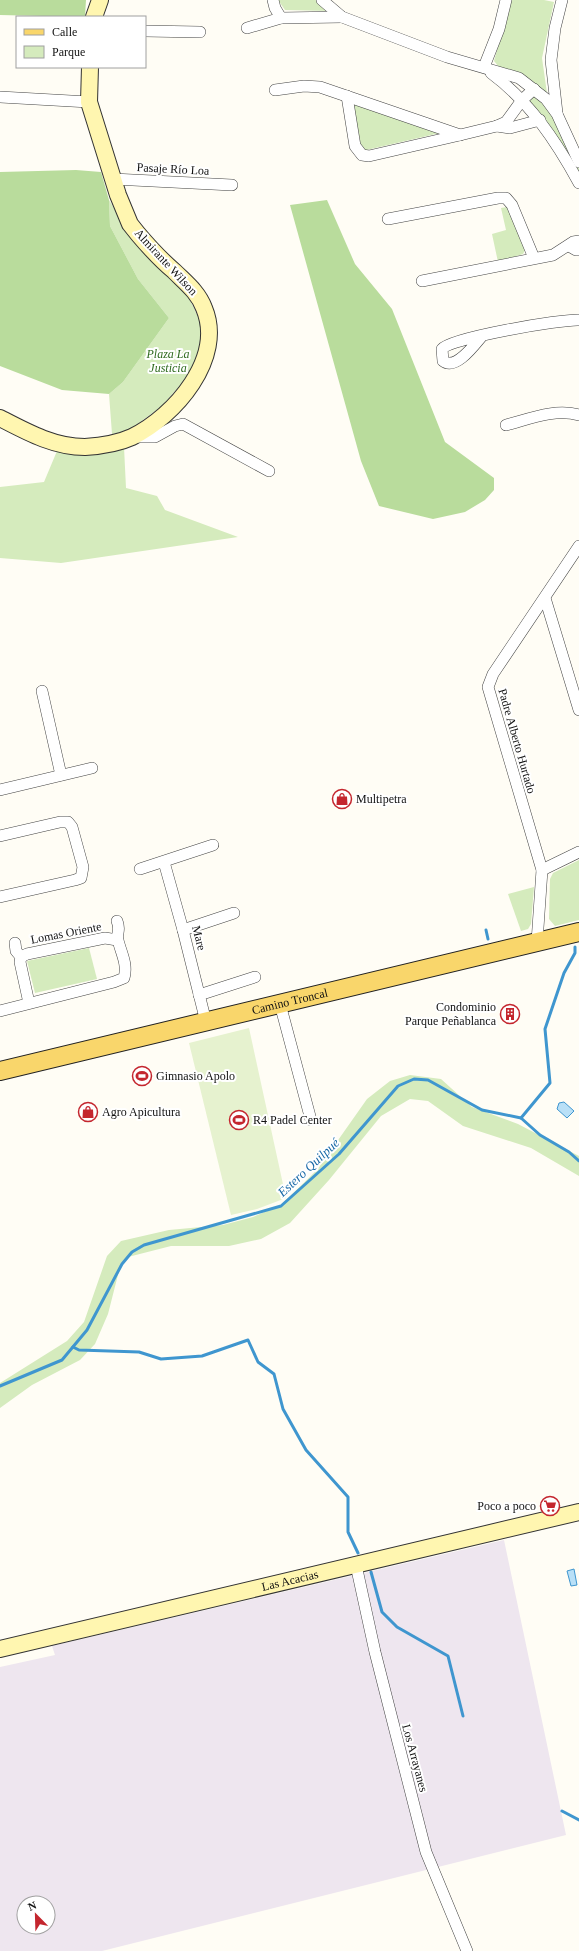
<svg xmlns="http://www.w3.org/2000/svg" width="579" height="1951" font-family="Georgia,serif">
  <rect width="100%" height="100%" fill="#fffdf5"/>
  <path fill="#eee6ef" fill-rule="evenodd" d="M504,1540L566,1835L102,1951H0V1667L55,1655L52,1646ZM24,1903H48V1927H24Z"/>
  <g fill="#d5ebbd">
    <path d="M278,0H316L330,11L285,10Z"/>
    <path d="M511,0H544L554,2L542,58L547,93L524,76L499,67L494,61Z"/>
    <path d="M536,95L552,114L579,168V176L529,104L528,99Z"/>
    <path d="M353,103L440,133L362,151Z"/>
    <path d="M109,200L132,237L187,294L202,325L200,351L188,376L162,406L128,431L112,434L109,394L123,382L169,318L138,279L110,226Z"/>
    <path d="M507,207L525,250L523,254L498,262L492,234L506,230L501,208Z"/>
    <path d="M124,447L126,488L157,496L165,510L238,537L61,563L0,558V487L44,482L57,451Z"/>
    <path d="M579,860V920L555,926L549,919L550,879L553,873Z"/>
    <path d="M534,887L531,924L528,929L521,931L508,894Z"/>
    <path d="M89,948L97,979L35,993L27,961Z"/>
    <path d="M410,1075L441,1079L472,1107L518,1124L579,1156V1176L531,1148L463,1126L428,1101L410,1099L381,1116L329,1180L290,1223L261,1239L229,1246H171L128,1257L121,1263L108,1314L95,1344L80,1360L32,1385L0,1408V1383L67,1341L84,1322L107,1256L121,1241L169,1230L223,1225L253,1217L281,1205L317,1170L367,1099L390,1081Z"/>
  </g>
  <g fill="#b9dc9c">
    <path d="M0,0H86L85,17L0,15Z"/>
    <path d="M76,170L101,172L109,200L110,226L138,279L169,318L123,382L109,394L62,390L0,366V172Z"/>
    <path d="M327,200L355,264L392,309L445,442L494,478V490L485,500L465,512L433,519L379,506L361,461L290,205Z"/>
  </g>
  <path fill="#e6f2cf" d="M249,1028L286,1198L257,1209L231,1215L189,1043Z"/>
  <g fill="#b9e0f7" stroke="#3f96cf">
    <path d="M564,1102L574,1111L567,1118L557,1109L559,1103Z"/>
    <path d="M574,1569L577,1585L571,1586L567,1571Z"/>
  </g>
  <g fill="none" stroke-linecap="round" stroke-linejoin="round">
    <g stroke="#3f96cf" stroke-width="3">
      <path d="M486,930L488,939"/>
      <path d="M521,1118L550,1083L545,1029L564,973L575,953V947"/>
      <path d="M73,1347L79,1350L139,1352L161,1359L202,1356L248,1340L258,1362L274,1374L283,1409L306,1450L348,1497V1532L358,1553"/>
      <path d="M0,1386L62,1360L87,1330L122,1264L132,1252L144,1245L281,1206L339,1154L398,1086L414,1079L428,1080L482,1110L521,1118L540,1135L569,1152L579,1161"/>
      <path d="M371,1572L382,1612L397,1627L448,1656L463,1716"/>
      <path d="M562,1811L579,1820"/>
    </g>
    <defs>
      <g id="street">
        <path d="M273,0L275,8L281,18"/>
        <path d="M322,0L342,17L447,57L519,78L546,99L557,114L579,162"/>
        <path d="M247,28L281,18L342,17"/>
        <path d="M145,31L200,32"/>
        <path d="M484,67L499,29L506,0"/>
        <path d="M491,73C530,102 556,141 579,183"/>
        <path d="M275,90L304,86L320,87L460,135L497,126L506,122L522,100L534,89"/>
        <path d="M347,96L355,146L362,155L369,156L460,135"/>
        <path d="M0,97L89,102"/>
        <path d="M557,113L551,60L555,28L562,0"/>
        <path d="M497,126L510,128L540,120"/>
        <path d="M113,179L232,185"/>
        <path d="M388,219L498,198H506L512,205L534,258"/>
        <path d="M569,246L576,250H579"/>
        <path d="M422,281L553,255L573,242L579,241"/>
        <path d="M482,336C475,344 456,371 443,361L442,349C450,338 562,319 579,320"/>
        <path d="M506,425C529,419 555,408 579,415"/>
        <path d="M133,437H155L175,426L183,424L269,471"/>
        <path d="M545,598L579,710"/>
        <path d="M42,691L61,775"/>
        <path d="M0,790L92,768"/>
        <path d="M0,836L60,822H68L72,827L83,867L81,878L75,880L0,897"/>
        <path d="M164,862L183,930L206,1022"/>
        <path d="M140,869L213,845"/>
        <path d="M542,870L579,852"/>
        <path d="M183,930L234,913"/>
        <path d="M537,942L542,870L488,687L493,674L579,546"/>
        <path d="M15,943L16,951L21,957L20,962L29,1003"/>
        <path d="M21,957L27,954L105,938L117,940"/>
        <path d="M199,995L255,977"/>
        <path d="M280,1004L311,1120"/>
        <path d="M0,1011L114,982L124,978C128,964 121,953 118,940C116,934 121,930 117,921"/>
        <path d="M356,1565L375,1652L426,1852L467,1951"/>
      </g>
      <g id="secondary">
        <path d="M94,17L100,0"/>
        <path d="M0,418C27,432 54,447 85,447C100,446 119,443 132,437C175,416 225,358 204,308C198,292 186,283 174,271C161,260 149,247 138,234L130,224L118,195L89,102L90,67"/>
        <path id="s1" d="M0,1649L579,1512"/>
      </g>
      <g id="primary">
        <path id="s2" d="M0,1071L579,932"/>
      </g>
    </defs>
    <use href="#street" stroke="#444" stroke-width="12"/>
    <use href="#secondary" stroke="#333" stroke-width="18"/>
    <use href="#primary" stroke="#222" stroke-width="20"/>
    <use href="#street" stroke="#fff" stroke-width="11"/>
    <use href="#secondary" stroke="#fff6b0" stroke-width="16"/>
    <use href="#primary" stroke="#f9d66b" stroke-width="18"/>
  </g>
  <defs>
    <symbol id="shop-ring" viewBox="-11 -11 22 22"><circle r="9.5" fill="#fff" stroke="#c4262e" stroke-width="1.5"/><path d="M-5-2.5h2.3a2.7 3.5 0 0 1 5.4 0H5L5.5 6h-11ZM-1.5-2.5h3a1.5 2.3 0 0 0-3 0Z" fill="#c4262e"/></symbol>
    <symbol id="building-ring" viewBox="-11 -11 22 22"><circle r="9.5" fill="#fff" stroke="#c4262e" stroke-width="1.5"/><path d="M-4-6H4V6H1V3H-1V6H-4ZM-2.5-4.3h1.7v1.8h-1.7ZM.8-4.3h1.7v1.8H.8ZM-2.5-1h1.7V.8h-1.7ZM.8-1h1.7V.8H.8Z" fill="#c4262e"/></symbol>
    <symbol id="stadium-ring" viewBox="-11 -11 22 22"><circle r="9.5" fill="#fff" stroke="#c4262e" stroke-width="1.5"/><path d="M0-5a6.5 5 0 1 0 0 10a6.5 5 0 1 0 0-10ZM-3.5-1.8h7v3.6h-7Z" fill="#c4262e"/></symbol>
    <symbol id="supermarket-ring" viewBox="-11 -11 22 22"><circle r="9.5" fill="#fff" stroke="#c4262e" stroke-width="1.5"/><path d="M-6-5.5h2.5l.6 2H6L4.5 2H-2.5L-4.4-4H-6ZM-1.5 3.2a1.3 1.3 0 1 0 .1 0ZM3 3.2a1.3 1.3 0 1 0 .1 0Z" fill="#c4262e"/></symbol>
  </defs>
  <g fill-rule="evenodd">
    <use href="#shop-ring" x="331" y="788" width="22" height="22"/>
    <use href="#building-ring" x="499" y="1003" width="22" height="22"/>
    <use href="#stadium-ring" x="131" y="1065" width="22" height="22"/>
    <use href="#shop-ring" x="77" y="1101" width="22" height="22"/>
    <use href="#stadium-ring" x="228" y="1109" width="22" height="22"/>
    <use href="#supermarket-ring" x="539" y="1495" width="22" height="22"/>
  </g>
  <g text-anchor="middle" stroke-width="4" stroke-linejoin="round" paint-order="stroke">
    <g font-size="12" fill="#111" stroke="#fff">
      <text transform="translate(173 169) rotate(3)" y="4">Pasaje Río Loa</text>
      <text transform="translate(166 262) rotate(47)" y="4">Almirante Wilson</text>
      <text transform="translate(517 741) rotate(74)" y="4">Padre Alberto Hurtado</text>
      <text transform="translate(66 933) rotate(-11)" y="4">Lomas Oriente</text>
      <text transform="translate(199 938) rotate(76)" y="4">Mare</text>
      <text dy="4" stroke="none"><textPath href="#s2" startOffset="298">Camino Troncal</textPath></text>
      <text dy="4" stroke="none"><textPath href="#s1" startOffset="298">Las Acacias</textPath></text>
      <text transform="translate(415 1758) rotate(75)" y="4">Los Arrayanes</text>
    </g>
    <g font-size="12" font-style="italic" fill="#2f6b1f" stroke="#fff">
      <text x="168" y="358">Plaza La<tspan x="168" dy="14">Justicia</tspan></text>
    </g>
    <g font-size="12" fill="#111" stroke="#fff" text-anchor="start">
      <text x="356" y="803">Multipetra</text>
      <text x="496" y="1011" text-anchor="end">Condominio<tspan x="496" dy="14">Parque Peñablanca</tspan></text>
      <text x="156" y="1080">Gimnasio Apolo</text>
      <text x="102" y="1116">Agro Apicultura</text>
      <text x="253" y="1124">R4 Padel Center</text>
      <text x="536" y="1510" text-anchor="end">Poco a poco</text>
    </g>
    <g font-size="13" font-style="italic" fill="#1768a6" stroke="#fff">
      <text transform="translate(308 1167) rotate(-43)" y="5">Estero Quilpué</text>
    </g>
  </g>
  <rect x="16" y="16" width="130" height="52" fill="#ffffff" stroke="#a0a0a0"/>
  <rect x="24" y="29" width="20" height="6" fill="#f9d66b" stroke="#a0a0a0"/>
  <text x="52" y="36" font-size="12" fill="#111111">Calle</text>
  <rect x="24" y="46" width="20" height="12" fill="#d5ebbd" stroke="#a0a0a0"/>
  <text x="52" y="56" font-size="12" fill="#111111">Parque</text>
  <g transform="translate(36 1915) rotate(337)"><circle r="19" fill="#ffffff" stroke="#a0a0a0"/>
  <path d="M0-3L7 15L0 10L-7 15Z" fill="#c4262e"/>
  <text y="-6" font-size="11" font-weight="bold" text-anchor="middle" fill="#111111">N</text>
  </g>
</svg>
